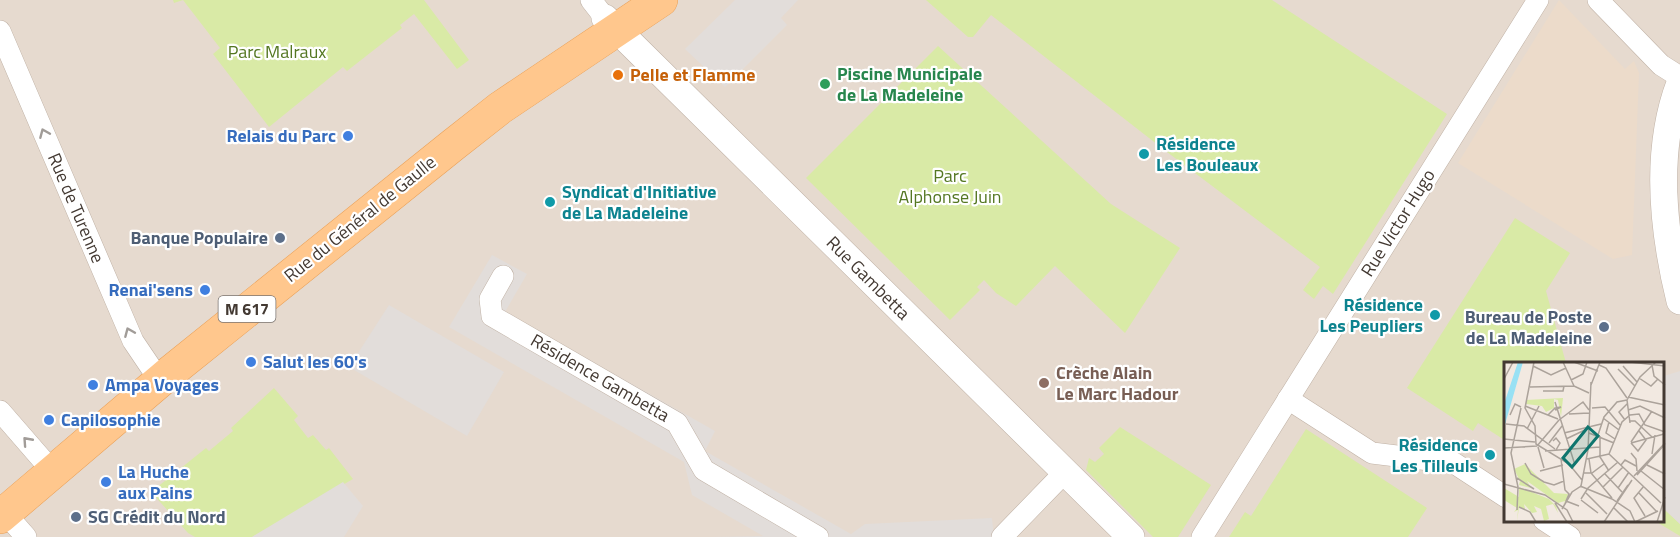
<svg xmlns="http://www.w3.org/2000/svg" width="1680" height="537" font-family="'Titillium Web',sans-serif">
  <rect width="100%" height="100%" fill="#f2e9e1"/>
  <path fill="#e6dacf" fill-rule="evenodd" d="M0,0H1680V537H0ZM1506,363H1664V520H1506Z"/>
  <path fill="#ecdbca" d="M1559,0L1625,69L1634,61L1639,73L1632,255L1613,259L1458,163Z"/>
  <g fill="#d9eaa6">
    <path d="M173,0H424L469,60L457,69L414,14L400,25L402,28L347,71L343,67L269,127L213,54L220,48L183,0L174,3Z"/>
    <path d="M926,0H1272L1447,114L1333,294L1323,286L1314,299L1303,290L1320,267L1167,152L991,15L973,37H968Z"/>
    <path d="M938,46L1111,204L1180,248L1125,333L1055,266L1016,306L996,293L984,280L977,287L980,290L950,320L806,178Z"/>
    <path d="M1515,218L1570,253L1546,291L1566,363H1506V441L1478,423L1473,431L1407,388Z"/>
    <path d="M274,388L298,416L294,420L308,438L313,435L326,450L329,448L353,479L252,537H195L188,533L151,492L206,448L209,451L233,431L231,428Z"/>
    <path d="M1120,427L1211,485L1178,537H1153L1086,470L1089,458L1095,462L1104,454L1099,448Z"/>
    <path d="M1306,429L1427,508L1408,537H1229L1245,512L1251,516Z"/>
    <path d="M1664,509L1680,524V536L1655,521L1664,520Z"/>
  </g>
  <g fill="#e2ddda">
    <path d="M735,0H798L781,18L787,25L725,87L685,49Z"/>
    <path d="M492,255L527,274L505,312L715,431L705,451L851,534L865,524L992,518L994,537H712L763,536L692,495L684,462L449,327Z"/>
    <path d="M389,305L504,372L467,436L349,367Z"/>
    <path d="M1680,371V524L1664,509V376Z"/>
    <path d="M343,482L363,506L344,537H252Z"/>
  </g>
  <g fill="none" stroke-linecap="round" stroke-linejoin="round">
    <defs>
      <g id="minor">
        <path d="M591,0L605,18"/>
        <path d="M1598,0L1661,65L1680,77"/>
        <path d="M0,31L133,341L160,381"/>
        <path d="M503,276L490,299L492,316L677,423L704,470L818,537"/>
        <path d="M1288,399L1372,453L1454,463L1506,497"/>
        <path d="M0,411L53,472"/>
        <path d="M5,513L26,537"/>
        <path d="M1544,520L1570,537"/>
        <path d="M1002,537L1065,472"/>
        <path d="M1202,537L1538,0"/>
      </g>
      <g id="tertiary">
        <path d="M605,18L1131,537"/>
        <path d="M1680,83C1654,151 1663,232 1680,301"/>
      </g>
      <path id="primary" d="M0,517L168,374L453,145L500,108L661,0"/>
    </defs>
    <use href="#minor" stroke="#c0b2a6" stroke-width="22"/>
    <use href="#tertiary" stroke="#c0b2a6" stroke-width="28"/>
    <use href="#primary" stroke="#eaa057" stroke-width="34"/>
    <use href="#minor" stroke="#fff" stroke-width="21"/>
    <use href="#tertiary" stroke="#fff" stroke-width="27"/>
    <use href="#primary" stroke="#ffc78d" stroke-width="33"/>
  </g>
  <defs><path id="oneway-chevron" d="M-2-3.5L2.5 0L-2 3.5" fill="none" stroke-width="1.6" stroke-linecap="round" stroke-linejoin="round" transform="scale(1.5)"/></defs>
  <g stroke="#a19c98">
    <use href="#oneway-chevron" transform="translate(44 133) rotate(-113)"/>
    <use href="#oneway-chevron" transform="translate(129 332) rotate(-113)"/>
    <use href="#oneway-chevron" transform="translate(27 441) rotate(-132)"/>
  </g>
  <circle fill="#e8710a" stroke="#fff" stroke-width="2" cx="618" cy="75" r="6"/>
  <circle fill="#2e9e5b" stroke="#fff" stroke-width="2" cx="825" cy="84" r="6"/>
  <g fill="#3f7fe0" stroke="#fff" stroke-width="2">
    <circle cx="348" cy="136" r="6"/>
    <circle cx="205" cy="290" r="6"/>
    <circle cx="251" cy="362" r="6"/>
    <circle cx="93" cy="385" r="6"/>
    <circle cx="49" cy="420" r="6"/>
    <circle cx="106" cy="482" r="6"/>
  </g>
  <g fill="#0f9aa8" stroke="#fff" stroke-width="2">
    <circle cx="1144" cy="154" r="6"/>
    <circle cx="550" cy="202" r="6"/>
    <circle cx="1435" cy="315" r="6"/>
    <circle cx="1490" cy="455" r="6"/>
  </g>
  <g fill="#5c6f8a" stroke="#fff" stroke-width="2">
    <circle cx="280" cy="238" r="6"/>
    <circle cx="1604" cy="327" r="6"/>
    <circle cx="76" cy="517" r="6"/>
  </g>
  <circle fill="#8d6e63" stroke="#fff" stroke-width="2" cx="1044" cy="383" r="6"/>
  <g text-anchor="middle" stroke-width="4.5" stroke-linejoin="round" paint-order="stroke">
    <rect fill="#fff" stroke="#7b7470" stroke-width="1.5" x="218.5" y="296" width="57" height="26" rx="4.5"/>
    <g font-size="16" font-weight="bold" fill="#433932">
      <text x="247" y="315">M 617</text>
    </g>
    <g font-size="18" fill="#547722" stroke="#fff">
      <text x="277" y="58">Parc Malraux</text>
      <text x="950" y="182">Parc<tspan x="950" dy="21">Alphonse Juin</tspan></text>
    </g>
    <g font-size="18" font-weight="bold" fill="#27864d" stroke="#fff" text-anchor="start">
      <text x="837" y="80">Piscine Municipale<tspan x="837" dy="21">de La Madeleine</tspan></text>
    </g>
    <g font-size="18" font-weight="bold" fill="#c56008" stroke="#fff" text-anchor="start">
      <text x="630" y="81">Pelle et Flamme</text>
    </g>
    <g font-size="18" font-weight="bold" fill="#366cbe" stroke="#fff" text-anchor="start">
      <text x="336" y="142" text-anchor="end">Relais du Parc</text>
      <text x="193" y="296" text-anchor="end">Renai'sens</text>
      <text x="263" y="368">Salut les 60's</text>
      <text x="105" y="391">Ampa Voyages</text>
      <text x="61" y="426">Capilosophie</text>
      <text x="118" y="478">La Huche<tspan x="118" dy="21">aux Pains</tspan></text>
    </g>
    <g font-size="18" font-weight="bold" fill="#0d838f" stroke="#fff" text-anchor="start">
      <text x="1156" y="150">Résidence<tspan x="1156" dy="21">Les Bouleaux</tspan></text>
      <text x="562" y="198">Syndicat d'Initiative<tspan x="562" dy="21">de La Madeleine</tspan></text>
      <text x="1423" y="311" text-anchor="end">Résidence<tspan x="1423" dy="21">Les Peupliers</tspan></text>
      <text x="1478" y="451" text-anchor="end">Résidence<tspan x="1478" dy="21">Les Tilleuls</tspan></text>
    </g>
    <g font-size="18" fill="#433932" stroke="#fff">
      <text transform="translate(76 208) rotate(67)" y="6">Rue de Turenne</text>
      <text transform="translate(360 219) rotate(-39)" y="6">Rue du Général de Gaulle</text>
      <text transform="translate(1398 223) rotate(-58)" y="6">Rue Victor Hugo</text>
      <text transform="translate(868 278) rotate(45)" y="6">Rue Gambetta</text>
      <text transform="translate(600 378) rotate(30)" y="6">Résidence Gambetta</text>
    </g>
    <g font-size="18" font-weight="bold" fill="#4e5e75" stroke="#fff" text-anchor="end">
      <text x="268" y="244">Banque Populaire</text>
      <text x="1592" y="323">Bureau de Poste<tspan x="1592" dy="21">de La Madeleine</tspan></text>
      <text x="88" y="523" text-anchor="start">SG Crédit du Nord</text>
    </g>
    <g font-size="18" font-weight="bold" fill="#785e54" stroke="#fff" text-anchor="start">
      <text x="1056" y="379">Crèche Alain<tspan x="1056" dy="21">Le Marc Hadour</tspan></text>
    </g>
  </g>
  <g transform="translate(1504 362)">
    <rect width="160" height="160" fill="#f2e9e1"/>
    <path d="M59,36L57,55L54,38L50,37V46L42,50L38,44L22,42V38ZM21,102L50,131L64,132L62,139L59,143L61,139L54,141L23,119L27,126L15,123L16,119L24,123L15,117L10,107ZM15,125L45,137L52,144L54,151L49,142L42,144L45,157L40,159L37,147L30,144L33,150L28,151L20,142L21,147L15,145L13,160L14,148L10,150L13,146L0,138V126L15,135Z" fill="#d9eaa6"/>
    <path d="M14,0H19L0,66V42Z" fill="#98e1f4"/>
    <path fill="none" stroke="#aca39b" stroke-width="1.5" d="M30,0L21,46L31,64L32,82L65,102L78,118M59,0L70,24M70,0L94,9M126,0L161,4M95,3L102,6L123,36M148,3L150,14L161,23M29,4L47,13L62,6M119,4L133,20M114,7L131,24M135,16L147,24L154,17M0,17L9,0M67,18L79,12L83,0M87,23L96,0M26,25L70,24L85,31M39,29H59L60,24M124,35L161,43M123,38L136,15L152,0M123,38L126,61M51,40L71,103M21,44L54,57M88,46L101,45L116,63M124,48L136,44L161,56M65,52L85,51M6,53L11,42L17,45M44,53L51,46L57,45L51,48M99,56L115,68M55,58L79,40L85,48M121,58L115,50L124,41M126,59H131L148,75M105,60L102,71L111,77M2,62L20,64L51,87M23,67L35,44M60,71L97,62M85,71L110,81M94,73L100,55L113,40L123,38M96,74V95L105,109M0,77L31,80M62,77L85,66M49,79L52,76L56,81L52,88M127,80L148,49M45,81L58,64M127,81L134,89L142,78L135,69M127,81L160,72M33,84L55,58M34,85L40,106M0,86L33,84M41,89L96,85M127,91L132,97L133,109M105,92L118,60L126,53L135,52L141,63L161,70M105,92L157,141M148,92L151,73M57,97L61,128L65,132L62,139L75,144M83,97L105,92M85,97L87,111L108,136M21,101L27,112L40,120L50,123L60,119M117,103L121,98L132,104M143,103L161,112M36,109L59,103M137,109L161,128M79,111H88L100,102M101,112L118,130M133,113L161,82M130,114L161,81M13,116L30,127M0,122L41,133L63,148L69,160M76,124L108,137L126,149L131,160M140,124L130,136L141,154M99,125L119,105M114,126L125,110M134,130L153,150M82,131L103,152M77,137L84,126L114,100M77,138L94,151M113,139L124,123M51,141L63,160M15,145L26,150L32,160M110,146L124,160M58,147L68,130L77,124L84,88L87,20M13,148L14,125L7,91L17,46M100,160L128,118M131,160L154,149M153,160L161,135"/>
    <path fill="#0f766e" fill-opacity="0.15" stroke="#0f766e" stroke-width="3" d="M84,65L94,74L68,105L59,96Z"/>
    <rect width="160" height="160" fill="none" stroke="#433932" stroke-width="3"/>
  </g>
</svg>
